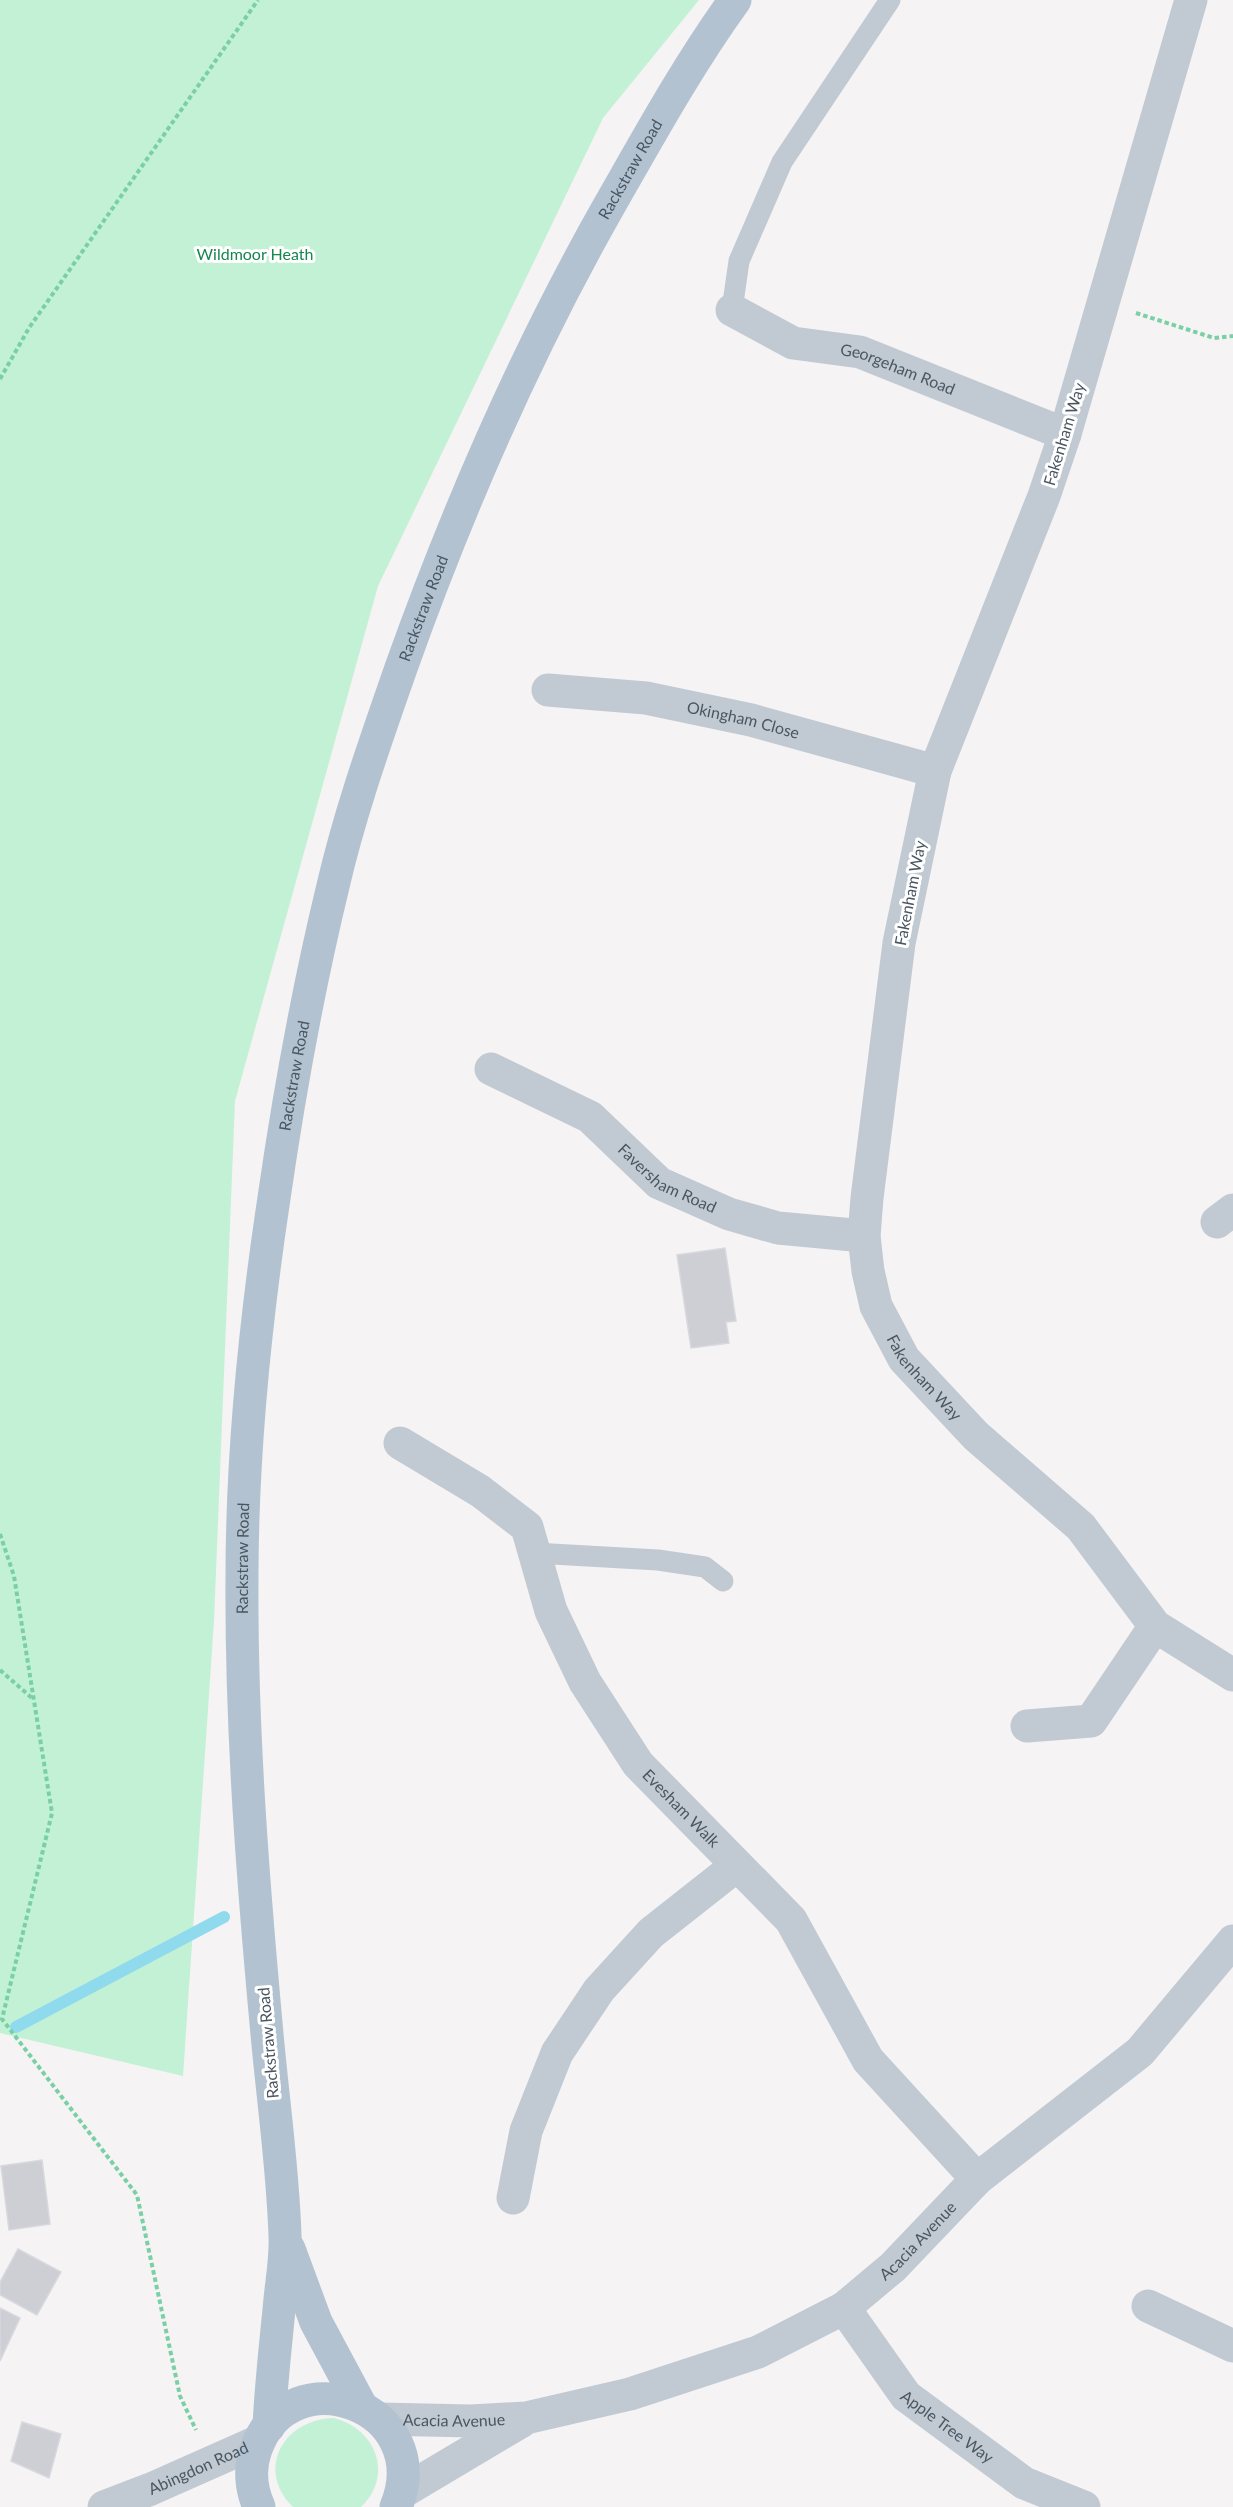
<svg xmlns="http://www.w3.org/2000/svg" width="1233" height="2507" font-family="Lato,sans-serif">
  <rect width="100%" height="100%" fill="#f5f3f3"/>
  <g fill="#c3f1d5">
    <path d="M0,0H699L603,118L378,586L235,1101L214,1621L183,2076L0,2033Z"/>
    <path d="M334,2418C376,2429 394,2475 361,2507H293C255,2470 283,2419 334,2418Z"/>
  </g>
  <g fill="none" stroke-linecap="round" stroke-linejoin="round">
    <path stroke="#90daee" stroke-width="12" d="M16,2027L224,1917"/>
  </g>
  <g fill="#cdcfd5" stroke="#d7d9de" stroke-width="1.5">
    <path d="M725,1248L736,1321L726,1322L729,1343L691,1348L677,1255Z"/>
    <path d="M42,2160L50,2224L9,2230L1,2166Z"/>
    <path d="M18,2249L61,2272L37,2315L0,2295V2282Z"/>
    <path d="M0,2308L20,2318L0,2361Z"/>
    <path d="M22,2422L61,2434L49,2478L11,2461Z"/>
  </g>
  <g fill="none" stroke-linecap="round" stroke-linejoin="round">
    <g stroke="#7ad0a6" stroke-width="4" stroke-dasharray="4.5 3" stroke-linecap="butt">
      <path d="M1136,313L1214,338L1233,336"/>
      <path d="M0,379L29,328L258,0"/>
      <path d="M0,1534L14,1576L52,1813L2,2019L137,2195L180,2396L196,2430"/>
      <path d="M0,1670L33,1699"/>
    </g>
    <g stroke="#c1cad2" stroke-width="21">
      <path d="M732,310L739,261L782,162L890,0"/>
      <path d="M534,1553L658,1560L705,1567L723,1581"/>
    </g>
    <g stroke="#c1cad2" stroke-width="33">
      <path id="s1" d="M1191,0L1065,434L1044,496L935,771L899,943L867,1198L864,1236L868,1271L876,1306L904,1359L976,1436L1081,1527L1155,1626L1233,1675"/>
      <path id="s2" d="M732,310L793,343L860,352L1065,434"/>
      <path id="s3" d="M548,690L646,698L751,720L935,771"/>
      <path id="s4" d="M491,1069L590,1117L659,1183L729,1214L778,1228L864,1236"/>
      <path d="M1217,1222L1233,1210"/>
      <path id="s5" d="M400,1443L480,1491L527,1527L551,1611L585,1682L638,1764L791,1920L868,2060L977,2179"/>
      <path d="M1027,1726L1091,1721L1155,1626"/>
      <path d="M513,2198L526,2131L557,2053L599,1990L651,1933L736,1866"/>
      <path d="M1148,2306L1233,2346"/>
      <path id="s6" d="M844,2308L906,2396L1024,2483L1084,2507"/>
      <path id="s7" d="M380,2419L471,2421L526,2418L630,2394L758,2352L844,2308L893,2267L977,2179L1140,2052L1233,1941"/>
      <path d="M401,2493L522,2421"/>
      <path id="s8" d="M104,2507L151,2489L259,2441"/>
    </g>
    <g stroke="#b3c2d1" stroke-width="33">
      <path d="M289,2249L316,2322L361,2406"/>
      <path id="s9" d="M269,2426C271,2383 276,2342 280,2299C282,2279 286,2257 285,2236C283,2169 273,2101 267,2034C253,1882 241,1730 242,1577C242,1450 255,1324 274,1198C289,1094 308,989 333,886C350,812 376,740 401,668C458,508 525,354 609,206C649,136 688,65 735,0"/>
      <path d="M259,2507C251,2489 249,2468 256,2449C290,2353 437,2407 396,2507"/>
    </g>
  </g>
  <g text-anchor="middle" stroke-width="6" stroke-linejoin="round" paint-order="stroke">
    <g font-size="16" fill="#4a5661" stroke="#fff">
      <text dy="6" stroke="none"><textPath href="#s9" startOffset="2328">Rackstraw Road</textPath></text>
      <text dy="6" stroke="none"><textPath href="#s2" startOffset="178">Georgeham Road</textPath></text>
      <text transform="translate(1064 434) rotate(-73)" y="6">Fakenham Way</text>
      <text dy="6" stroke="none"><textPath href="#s9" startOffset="1842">Rackstraw Road</textPath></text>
      <text dy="6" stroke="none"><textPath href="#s3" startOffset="198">Okingham Close</textPath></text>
      <text transform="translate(910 893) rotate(-79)" y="6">Fakenham Way</text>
      <text dy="6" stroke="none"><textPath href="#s9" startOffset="1356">Rackstraw Road</textPath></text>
      <text dy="6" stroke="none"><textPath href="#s4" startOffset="210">Faversham Road</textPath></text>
      <text dy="6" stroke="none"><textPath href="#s1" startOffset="1442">Fakenham Way</textPath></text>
      <text dy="6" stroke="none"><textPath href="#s9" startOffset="870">Rackstraw Road</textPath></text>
      <text dy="6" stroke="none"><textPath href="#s5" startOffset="478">Evesham Walk</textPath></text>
      <text transform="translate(268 2043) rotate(-95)" y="6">Rackstraw Road</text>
      <text dy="6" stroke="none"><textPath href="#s7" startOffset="584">Acacia Avenue</textPath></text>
      <text dy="6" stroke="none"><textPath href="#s7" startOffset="74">Acacia Avenue</textPath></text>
      <text dy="6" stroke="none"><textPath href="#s6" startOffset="159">Apple Tree Way</textPath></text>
      <text dy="6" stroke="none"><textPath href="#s8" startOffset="102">Abingdon Road</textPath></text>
    </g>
    <g font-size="16" fill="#17864f" stroke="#fff">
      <text x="255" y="260">Wildmoor Heath</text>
    </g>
  </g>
</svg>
